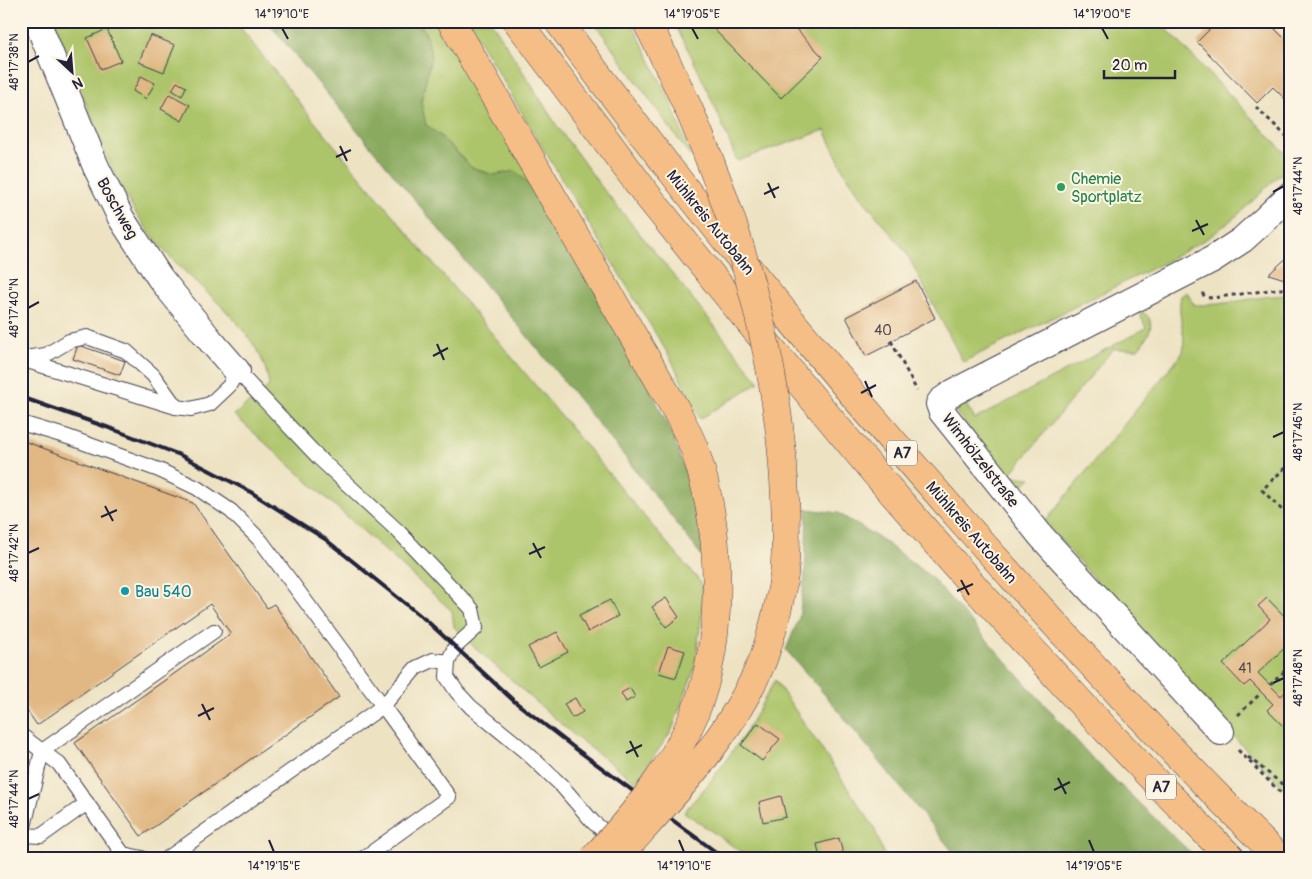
<svg xmlns="http://www.w3.org/2000/svg" width="1312" height="879" font-family="Pangolin,sans-serif">
  <rect width="100%" height="100%" fill="#fcf5e5"/>
  <filter id="ink" filterUnits="userSpaceOnUse"><feTurbulence type="fractalNoise" baseFrequency=".02" numOctaves="2"/><feDisplacementMap in="SourceGraphic" scale="10" xChannelSelector="R" yChannelSelector="G"/><feConvolveMatrix kernelMatrix="1 2 1 2 8 2 1 2 1" color-interpolation-filters="sRGB"/></filter>
  <filter id="wash" filterUnits="userSpaceOnUse"><feTurbulence type="fractalNoise" baseFrequency=".0096" numOctaves="4" result="noise"/><feDisplacementMap in="SourceGraphic" scale="20" xChannelSelector="R" yChannelSelector="G"/><feGaussianBlur stdDeviation="1.12" result="paint"/><feColorMatrix in="noise" values="0 0 0 0 0 0 0 0 0 0 0 0 0 0 0 0 0 1.4 0 .05"/><feComposite in="paint" operator="in"/></filter>
  <g filter="url(#wash)">
    <rect width="100%" height="100%" fill="#ede2c2"/>
    <g fill="#adc56b" stroke="#687453">
      <path d="M54,21H235L313,120L566,422L654,528L702,584V612L695,667L672,730L636,782L576,737L474,647L454,627L452,611L234,415L269,386C264,329 190,284 156,241C148,230 139,219 132,207C112,175 100,138 86,103C75,75 65,48 54,21Z"/>
      <path d="M419,21H437L564,236L529,184L493,175L471,167L442,137L426,125L421,102L431,56L427,36Z"/>
      <path d="M468,21H491L559,129L603,189L685,289L759,382L700,419L671,359L538,140Z"/>
      <path d="M593,21H631L670,100L691,157Z"/>
      <path d="M673,21H1159L1291,159V164L1240,213L1211,236L1165,262L963,362L906,252L865,202L844,172L825,130L737,161C718,113 698,66 673,21Z"/>
      <path d="M1187,292L1194,305C1227,306 1258,295 1291,295V796L1204,706L1045,522L1183,352C1187,333 1176,315 1181,296Z"/>
      <path d="M1138,310C1160,318 1149,337 1138,349H1113L1009,476L1031,478C1025,484 1023,487 1014,484L956,412L957,408L964,401L975,419L1146,328Z"/>
      <path d="M775,680L874,827L885,858H750L684,812L711,781L746,732Z"/>
    </g>
    <g fill="#8aaa5f" stroke="#56664d">
      <path d="M267,21H419L427,36L431,56L421,102L426,125L442,137L471,167L493,175L515,171L529,184L564,236L644,375L672,435L692,491L701,532L702,556L621,452L523,331Z"/>
      <path d="M807,509L838,513L882,540L931,577L1091,757L1196,858H958L832,703L786,650L799,618L805,575Z"/>
    </g>
    <g id="blocks">
      <g fill="#e1b884">
        <path d="M706,21H788L823,57L781,98Z"/>
        <path d="M1208,21H1280L1282,23L1275,29L1291,45V105L1273,87L1257,103L1197,42L1213,26Z"/>
        <path d="M107,29L121,61L101,69L87,38Z"/>
        <path d="M150,35L175,45L164,72L139,62Z"/>
        <path d="M141,76L155,83L146,99L133,91Z"/>
        <path d="M177,82L186,87L182,96L172,90Z"/>
        <path d="M169,94L190,105L182,121L161,109Z"/>
        <path d="M1291,254V281L1269,274Z"/>
        <path d="M916,281L935,318L889,342L890,344L866,356L846,317Z"/>
        <path d="M78,345L125,361L120,375L73,359Z"/>
        <path d="M21,440L193,503L267,608L274,604L339,697L141,836L75,743L231,634L210,604L37,725L21,702Z"/>
        <path d="M666,598L679,617L666,627L652,607Z"/>
        <path d="M1267,598L1291,623V642L1258,673L1281,696L1291,687V729L1288,731L1267,710L1273,704L1250,681L1244,686L1223,664L1270,619L1258,606Z"/>
        <path d="M610,600L618,616L588,632L579,615Z"/>
        <path d="M557,632L568,652L539,667L528,647Z"/>
        <path d="M668,646L685,651L676,678L659,673Z"/>
        <path d="M630,688L635,697L626,702L621,693Z"/>
        <path d="M575,698L583,712L572,718L564,704Z"/>
        <path d="M758,723L780,739L762,761L741,745Z"/>
        <path d="M21,786L25,792L22,803H21Z"/>
        <path d="M781,796L786,817L763,822L759,802Z"/>
        <path d="M839,838L844,858H820L817,844Z"/>
      </g>
    </g>
  </g>
  <g filter="url(#ink)">
    <use href="#blocks" fill-opacity="0" stroke="#403f4f" stroke-width="1"/>
    <g fill="none" stroke-linecap="round" stroke-linejoin="round">
      <defs>
        <g id="lane">
          <path d="M24,358L46,355L69,341L87,337L126,351L153,375L176,407"/>
          <path d="M21,359L176,407L191,409L210,404L229,386L237,371L319,458L399,532L472,609L476,628L455,647L448,662L447,677L457,692L471,707L526,752L561,785L593,822L637,858"/>
          <path d="M21,423L68,437L159,470L197,488L231,511L261,541L383,706L168,858"/>
          <path d="M21,735L59,764L123,854L142,858"/>
          <path d="M87,803L41,836L22,835L42,751L214,631"/>
          <path d="M364,858L449,797L383,706L416,668L433,660L448,662"/>
        </g>
        <g id="street">
          <path d="M37,21L96,167L121,218L160,278L210,340L237,371"/>
          <path d="M1221,732L1041,536L942,412L939,404L941,401L954,392L1213,259L1242,240L1263,221L1291,194"/>
        </g>
        <g id="highway">
          <path d="M451,21L676,410"/>
          <path d="M517,21L647,195L735,305L875,473L978,591L1092,715L1155,781L1231,858"/>
          <path d="M558,21C685,195 821,361 963,522C1065,637 1169,750 1279,858"/>
        </g>
      </defs>
      <use href="#lane" stroke="#403f4f" stroke-width="16"/>
      <use href="#street" stroke="#403f4f" stroke-width="28"/>
      <use href="#highway" stroke="#403f4f" stroke-width="29"/>
      <g stroke="#403f4f" stroke-width="3" stroke-dasharray="4 4" stroke-linecap="butt">
        <path d="M1256,107L1285,135L1291,136"/>
        <path d="M1202,293L1205,297L1212,298L1277,289H1291"/>
        <path d="M891,341L917,391"/>
        <path d="M1291,462L1262,490L1291,519"/>
        <path d="M1270,685L1291,665"/>
        <path d="M1238,715L1261,693"/>
        <path d="M1238,750L1291,803"/>
        <path d="M1248,757L1291,791"/>
      </g>
      <use href="#lane" stroke="#fff" stroke-width="14"/>
      <use href="#street" stroke="#fff" stroke-width="26"/>
      <use href="#highway" stroke="#f6be87" stroke-width="28"/>
      <path stroke="#22223b" stroke-width="4" d="M21,397L115,430L180,455L249,491L325,539L427,621L514,701L572,746L724,858"/>
      <defs>
        <g id="highway-bridge">
          <path d="M594,858C629,820 663,780 686,733C727,651 724,533 694,448C689,435 682,422 676,410"/>
          <path d="M617,858C671,797 729,740 761,664C765,656 767,646 770,638C776,617 781,597 784,575C787,545 786,510 784,479C776,352 740,228 690,112C676,82 662,51 646,21"/>
        </g>
      </defs>
      <use href="#highway-bridge" stroke="#403f4f" stroke-width="29" stroke-linecap="butt"/>
      <use href="#highway-bridge" stroke="#f6be87" stroke-width="28"/>
    </g>
  </g>
  <path fill="none" stroke="#22223b" stroke-width="2" d="M282,28L288,39M692,28L698,39M1102,28L1108,39M28,62L39,56M340,146L347,161M336,157L351,150M768,183L775,198M1273,192L1284,186M764,194L779,187M1196,220L1204,235M1192,231L1208,224M28,308L39,302M437,344L444,360M433,356L448,348M865,381L872,397M861,393L876,385M1273,437L1284,432M105,506L113,521M101,517L117,510M533,543L541,558M28,553L39,548M529,554L545,547M961,580L969,595M957,591L973,584M1273,683L1284,678M202,704L210,720M198,716L214,708M630,741L638,757M626,753L642,745M1058,778L1066,794M1054,790L1070,782M28,799L39,794M269,840L274,852M679,840L684,852M1089,840L1094,852"/>
  <circle fill="#2e9e5b" stroke="#fcf5e5" stroke-width="2" cx="1061" cy="187" r="5"/>
  <circle fill="#0f9aa8" stroke="#fcf5e5" stroke-width="2" cx="125" cy="591" r="5"/>
  <g text-anchor="middle" stroke-width="4" stroke-linejoin="round" paint-order="stroke">
    <g font-size="14" fill="#52484d">
      <text x="883" y="335">40</text>
      <text x="1245" y="673">41</text>
    </g>
    <g fill="#fcf5e5" stroke="#63616e" stroke-width="1">
      <rect x="887" y="440.5" width="30" height="25" rx="4"/>
      <rect x="1146" y="774.5" width="30" height="25" rx="4"/>
    </g>
    <g font-size="15" font-weight="bold" fill="#22223b">
      <text x="902" y="458">A7</text>
      <text x="1161" y="792">A7</text>
    </g>
    <g font-size="16" fill="#27864d" stroke="#fcf5e5" text-anchor="start">
      <text x="1071" y="184">Chemie<tspan x="1071" dy="18">Sportplatz</tspan></text>
    </g>
    <g font-size="16" fill="#22223b" stroke="#fcf5e5">
      <text transform="translate(118 208) rotate(61)" y="6">Boschweg</text>
      <text transform="translate(711 222) rotate(51)" y="6">Mühlkreis Autobahn</text>
      <text transform="translate(981 460) rotate(52)" y="6">Wimhölzelstraße</text>
      <text transform="translate(972 532) rotate(49)" y="6">Mühlkreis Autobahn</text>
    </g>
    <g font-size="16" fill="#0d838f" stroke="#fcf5e5" text-anchor="start">
      <text x="135" y="597">Bau 540</text>
    </g>
  </g>
  <rect width="1312" height="879" fill="none" stroke="#fcf5e5" stroke-width="55"/>
  <g transform="translate(72 72) rotate(154)" stroke="#fcf5e5" stroke-width="4" paint-order="stroke">
  <path d="M0-4L9 19L0 12L-9 19Z" fill="#22223b"/>
  <text y="-8" font-size="14" font-weight="bold" text-anchor="middle" fill="#22223b">N</text>
  </g>
  <path d="M1104 70v8h71v-8" fill="none" stroke="#22223b" stroke-width="2.5"/>
  <text x="1112" y="70" font-size="15" fill="#22223b" stroke="#fcf5e5" stroke-width="4" paint-order="stroke">20 m</text>
  <rect x="28" y="28" width="1256" height="824" fill="none" stroke="#22223b" stroke-width="2"/>
  <g font-size="12" text-anchor="middle" fill="#22223b">
    <text x="282" y="18">14°19'10"E</text>
    <text x="692" y="18">14°19'05"E</text>
    <text x="1102" y="18">14°19'00"E</text>
    <text transform="translate(14 62) rotate(-90)" y="4">48°17'38"N</text>
    <text transform="translate(1298 186) rotate(-90)" y="4">48°17'44"N</text>
    <text transform="translate(14 308) rotate(-90)" y="4">48°17'40"N</text>
    <text transform="translate(1298 432) rotate(-90)" y="4">48°17'46"N</text>
    <text transform="translate(14 553) rotate(-90)" y="4">48°17'42"N</text>
    <text transform="translate(1298 678) rotate(-90)" y="4">48°17'48"N</text>
    <text transform="translate(14 799) rotate(-90)" y="4">48°17'44"N</text>
    <text x="274" y="870">14°19'15"E</text>
    <text x="684" y="870">14°19'10"E</text>
    <text x="1094" y="870">14°19'05"E</text>
  </g>
</svg>
